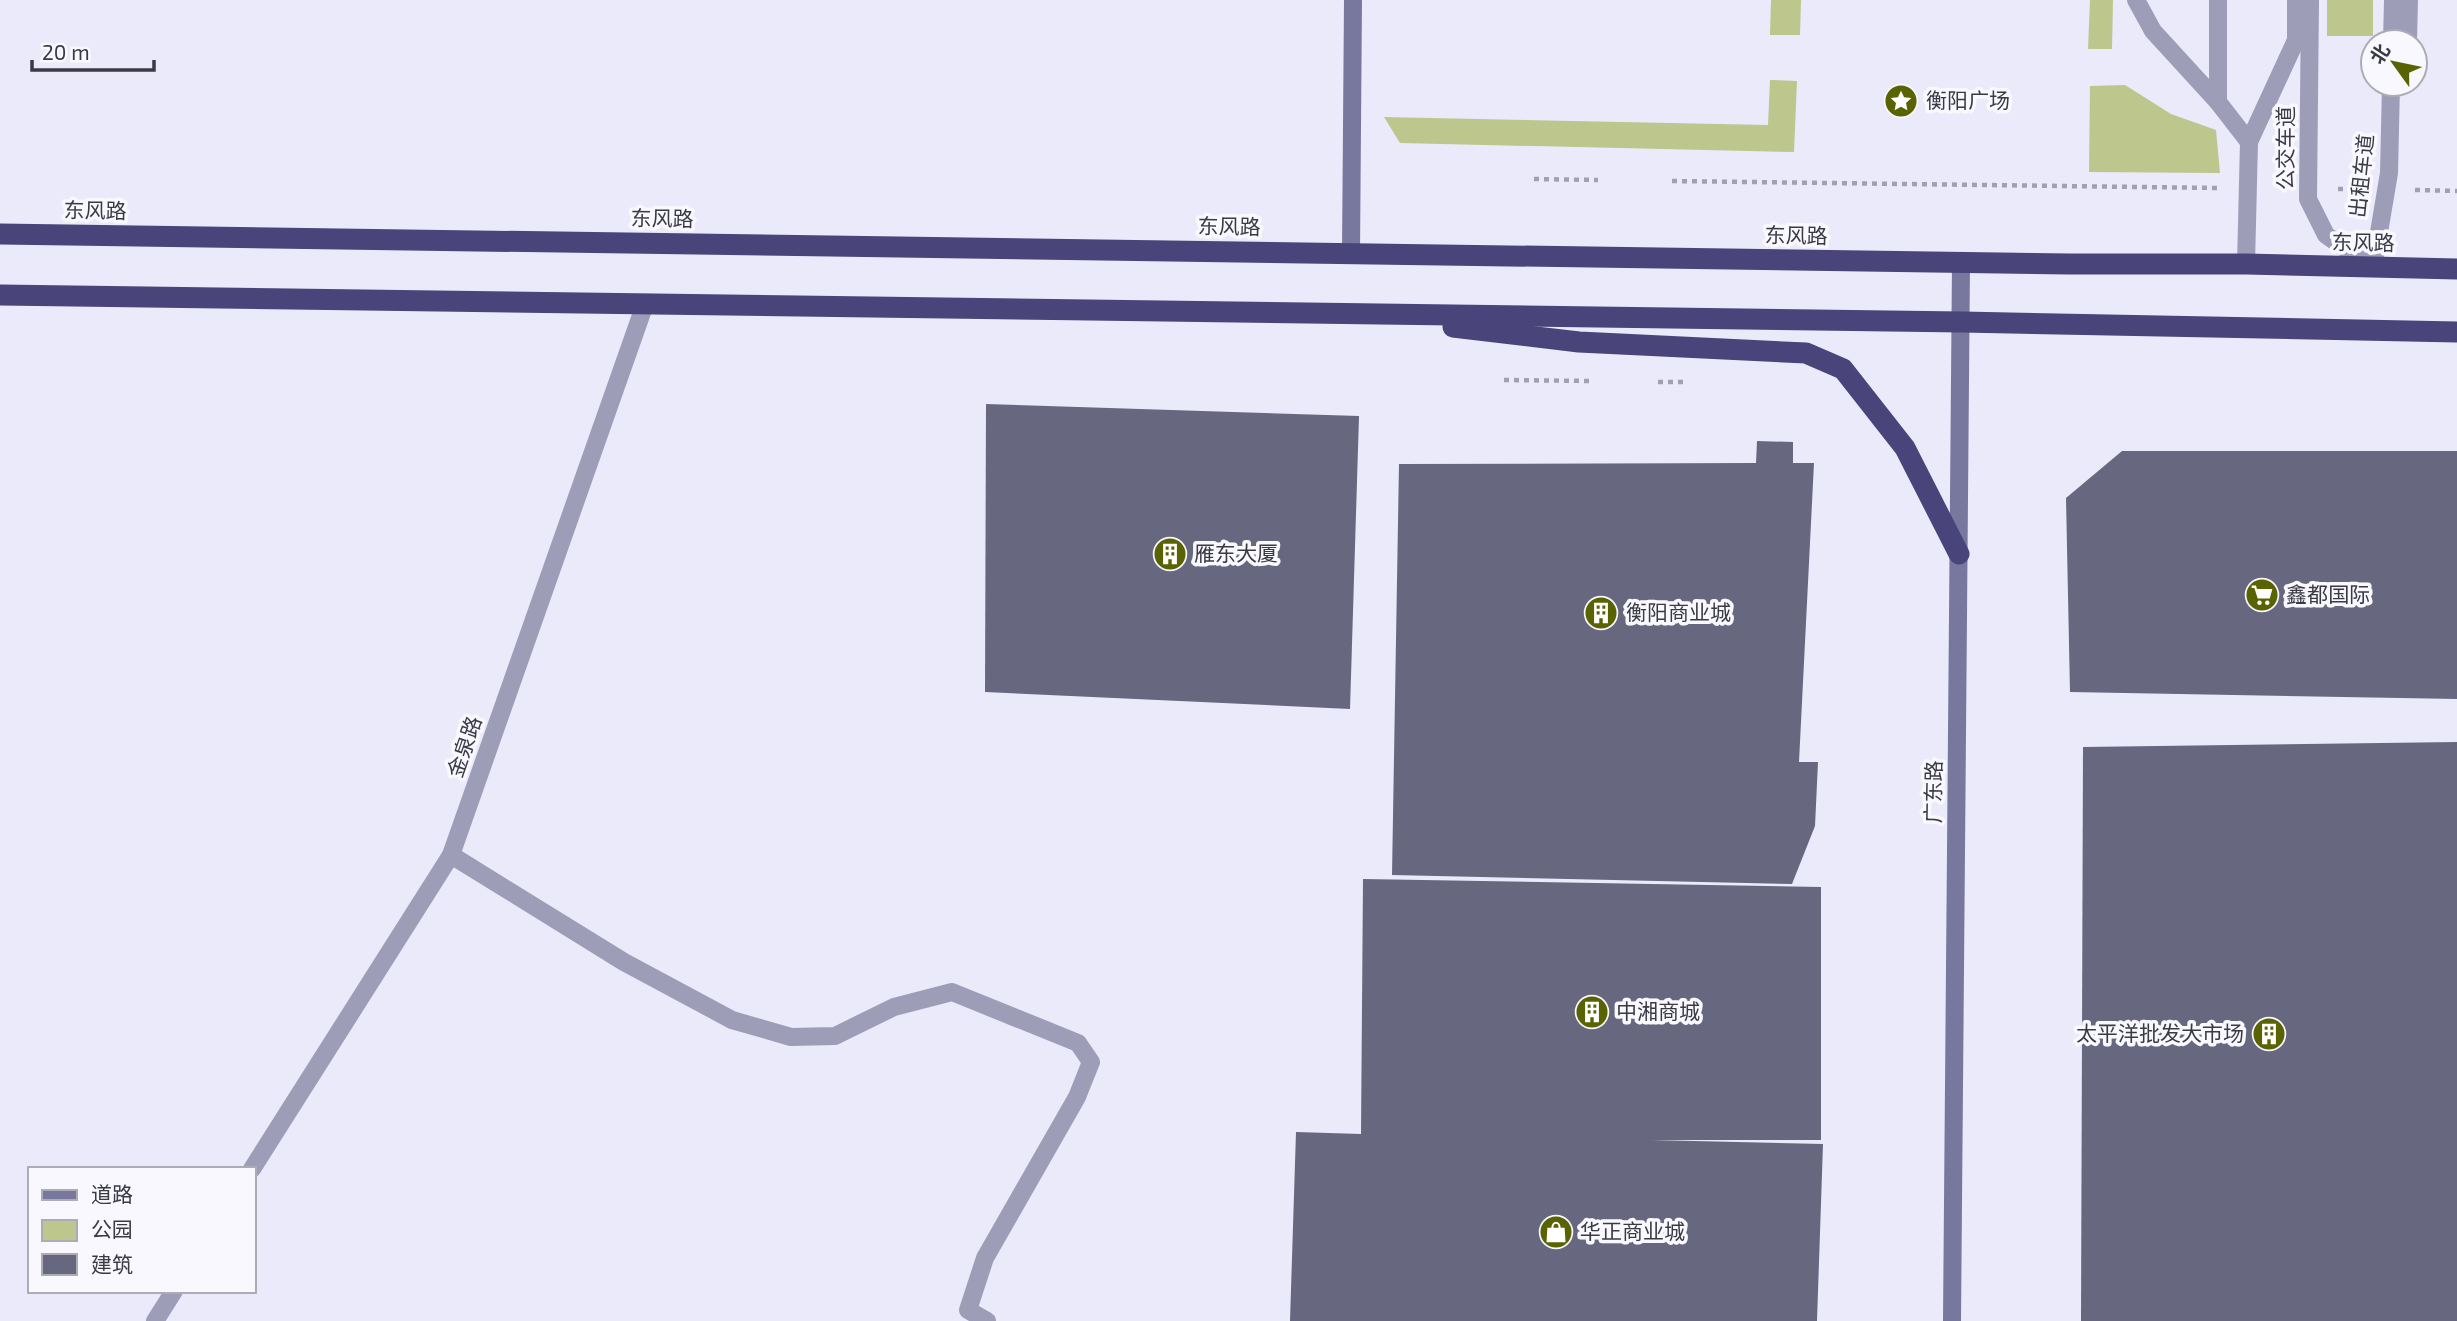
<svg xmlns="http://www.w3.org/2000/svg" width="2457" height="1321" font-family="'Exo 2','Noto Sans SC',sans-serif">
  <rect width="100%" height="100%" fill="#eaeafb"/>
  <g fill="#bcc68d">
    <path d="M1771,0H1801L1800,35H1770Z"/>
    <path d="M2090,0H2113L2112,49H2088Z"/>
    <rect x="2327" y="0" width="46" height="36"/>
    <path d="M1770,80L1797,81L1794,152L1400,143L1384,117L1768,125Z"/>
    <path d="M2125,85L2171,114L2216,130L2220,173L2089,172L2090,86Z"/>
  </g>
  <g fill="#67677f">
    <path d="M986,404L1359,416L1350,709L985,692Z"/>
    <path d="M1757,441L1793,442V463H1814L1799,762H1818L1815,826L1792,884L1392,875L1399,464L1756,463Z"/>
    <path d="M2122,451H2457V699L2070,692L2066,498Z"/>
    <path d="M2457,742V1321H2081L2083,747Z"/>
    <path d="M1363,879L1821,887V1140H1651L1823,1144L1817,1321H1290L1296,1132L1361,1134Z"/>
  </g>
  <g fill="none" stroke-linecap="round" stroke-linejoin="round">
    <g stroke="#a0a0ae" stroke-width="4.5" stroke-dasharray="5 5" stroke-linecap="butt">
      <path d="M1534,179L1598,180"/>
      <path d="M1672,181L2218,188"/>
      <path d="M2338,189H2358"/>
      <path d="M2415,190L2457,191"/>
      <path d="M1504,380L1592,381"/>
      <path d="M1658,382H1685"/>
    </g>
    <g stroke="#9e9db8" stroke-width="18">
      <path d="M2136,0L2153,31L2218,102"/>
      <path d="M2218,0V102L2249,142"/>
      <path d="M2310,0L2308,199L2326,235L2373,268L2389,173L2391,84"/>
      <path d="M2392,42L2393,0"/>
      <path d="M2408,42L2409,0"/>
      <path d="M2246,264L2249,142L2296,40V0"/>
    </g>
    <g stroke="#9e9db8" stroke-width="18">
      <path d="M451,855L624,962L732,1020L791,1037L835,1036L894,1007L952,992L1078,1043L1091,1062L1077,1097L985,1258L968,1310L987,1321"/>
      <path d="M252,1169L451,855L645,304"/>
      <path d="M155,1321L174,1291"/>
    </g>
    <g stroke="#78779e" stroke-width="18">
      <path d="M1351,253L1353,0"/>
      <path d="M1952,1321L1961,263"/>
    </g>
    <g stroke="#49447a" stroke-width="21">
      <path d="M0,234L2069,264H2246L2457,269"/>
      <path d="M0,295L1962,322L2457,332"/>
      <path d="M1453,327L1579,342L1806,353L1843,369L1905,448L1959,554"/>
    </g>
  </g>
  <defs>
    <symbol id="sight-disc" viewBox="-11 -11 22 22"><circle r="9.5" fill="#596301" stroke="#f8f8fe"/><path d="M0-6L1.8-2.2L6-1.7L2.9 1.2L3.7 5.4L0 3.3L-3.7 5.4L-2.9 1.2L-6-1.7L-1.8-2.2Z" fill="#fff"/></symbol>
    <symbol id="building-disc" viewBox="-11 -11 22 22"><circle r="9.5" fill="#596301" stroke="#f8f8fe"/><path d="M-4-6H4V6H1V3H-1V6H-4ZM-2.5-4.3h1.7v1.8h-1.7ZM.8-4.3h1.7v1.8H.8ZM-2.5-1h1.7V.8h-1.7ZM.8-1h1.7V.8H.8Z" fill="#fff"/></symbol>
    <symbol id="supermarket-disc" viewBox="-11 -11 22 22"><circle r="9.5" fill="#596301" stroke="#f8f8fe"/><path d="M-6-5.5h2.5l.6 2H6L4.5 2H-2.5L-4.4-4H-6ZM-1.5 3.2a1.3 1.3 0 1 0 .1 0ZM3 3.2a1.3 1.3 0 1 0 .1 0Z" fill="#fff"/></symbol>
    <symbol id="shop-disc" viewBox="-11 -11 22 22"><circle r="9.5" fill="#596301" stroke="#f8f8fe"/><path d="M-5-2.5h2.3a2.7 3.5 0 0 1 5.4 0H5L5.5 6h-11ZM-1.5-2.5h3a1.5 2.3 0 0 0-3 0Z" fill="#fff"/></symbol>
  </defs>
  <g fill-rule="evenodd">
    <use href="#sight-disc" x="1882" y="82" width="38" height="38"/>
    <use href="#building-disc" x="1151" y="535" width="38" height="38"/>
    <use href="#supermarket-disc" x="2243" y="576" width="38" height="38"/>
    <use href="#building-disc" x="1582" y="594" width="38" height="38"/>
    <use href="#building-disc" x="1573" y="993" width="38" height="38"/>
    <use href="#building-disc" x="2250" y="1015" width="38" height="38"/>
    <use href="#shop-disc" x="1537" y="1213" width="38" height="38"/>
  </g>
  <g text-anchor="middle" stroke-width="7" stroke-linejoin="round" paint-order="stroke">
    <g font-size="21" fill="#3a3a45" stroke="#f8f8fe" text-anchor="start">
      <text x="1926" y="108">衡阳广场</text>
      <text x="1194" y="561">雁东大厦</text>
      <text x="2286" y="602">鑫都国际</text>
      <text x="1626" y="620">衡阳商业城</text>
      <text x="1616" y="1019">中湘商城</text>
      <text x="2244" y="1041" text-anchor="end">太平洋批发大市场</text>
      <text x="1580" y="1239">华正商业城</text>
    </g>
    <g font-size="21" fill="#3a3a45" stroke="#f8f8fe">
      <text transform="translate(2286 148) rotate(-90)" y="7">公交车道</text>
      <text transform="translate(2362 176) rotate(-84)" y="7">出租车道</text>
      <text transform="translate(95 211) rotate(1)" y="7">东风路</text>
      <text transform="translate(662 219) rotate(1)" y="7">东风路</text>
      <text transform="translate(1229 227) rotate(1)" y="7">东风路</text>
      <text transform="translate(1796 236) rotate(1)" y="7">东风路</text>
      <text transform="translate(2363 243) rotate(1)" y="7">东风路</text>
      <text transform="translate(465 747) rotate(-71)" y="7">金泉路</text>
      <text transform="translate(1934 792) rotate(-89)" y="7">广东路</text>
    </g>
  </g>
  <rect x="28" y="1167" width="228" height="126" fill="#f8f8fe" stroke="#acacb4" stroke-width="2"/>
  <rect x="42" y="1190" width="35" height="10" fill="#78779e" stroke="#acacb4" stroke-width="2"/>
  <text x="91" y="1202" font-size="21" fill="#3a3a45">道路</text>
  <rect x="42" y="1220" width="35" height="21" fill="#bcc68d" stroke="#acacb4" stroke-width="2"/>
  <text x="91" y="1237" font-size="21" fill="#3a3a45">公园</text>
  <rect x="42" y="1254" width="35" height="21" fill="#67677f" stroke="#acacb4" stroke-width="2"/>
  <text x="91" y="1272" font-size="21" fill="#3a3a45">建筑</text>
  <g transform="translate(2394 63) rotate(303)"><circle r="33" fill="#f8f8fe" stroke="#acacb4" stroke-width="2"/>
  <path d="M0-5L12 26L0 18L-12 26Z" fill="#596301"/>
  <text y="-10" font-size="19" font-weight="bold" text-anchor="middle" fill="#3a3a45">北</text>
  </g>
  <path d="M32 60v10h122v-10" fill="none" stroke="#3a3a45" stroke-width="3.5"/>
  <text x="42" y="60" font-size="21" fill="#3a3a45" stroke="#f8f8fe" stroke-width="5" paint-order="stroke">20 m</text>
</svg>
